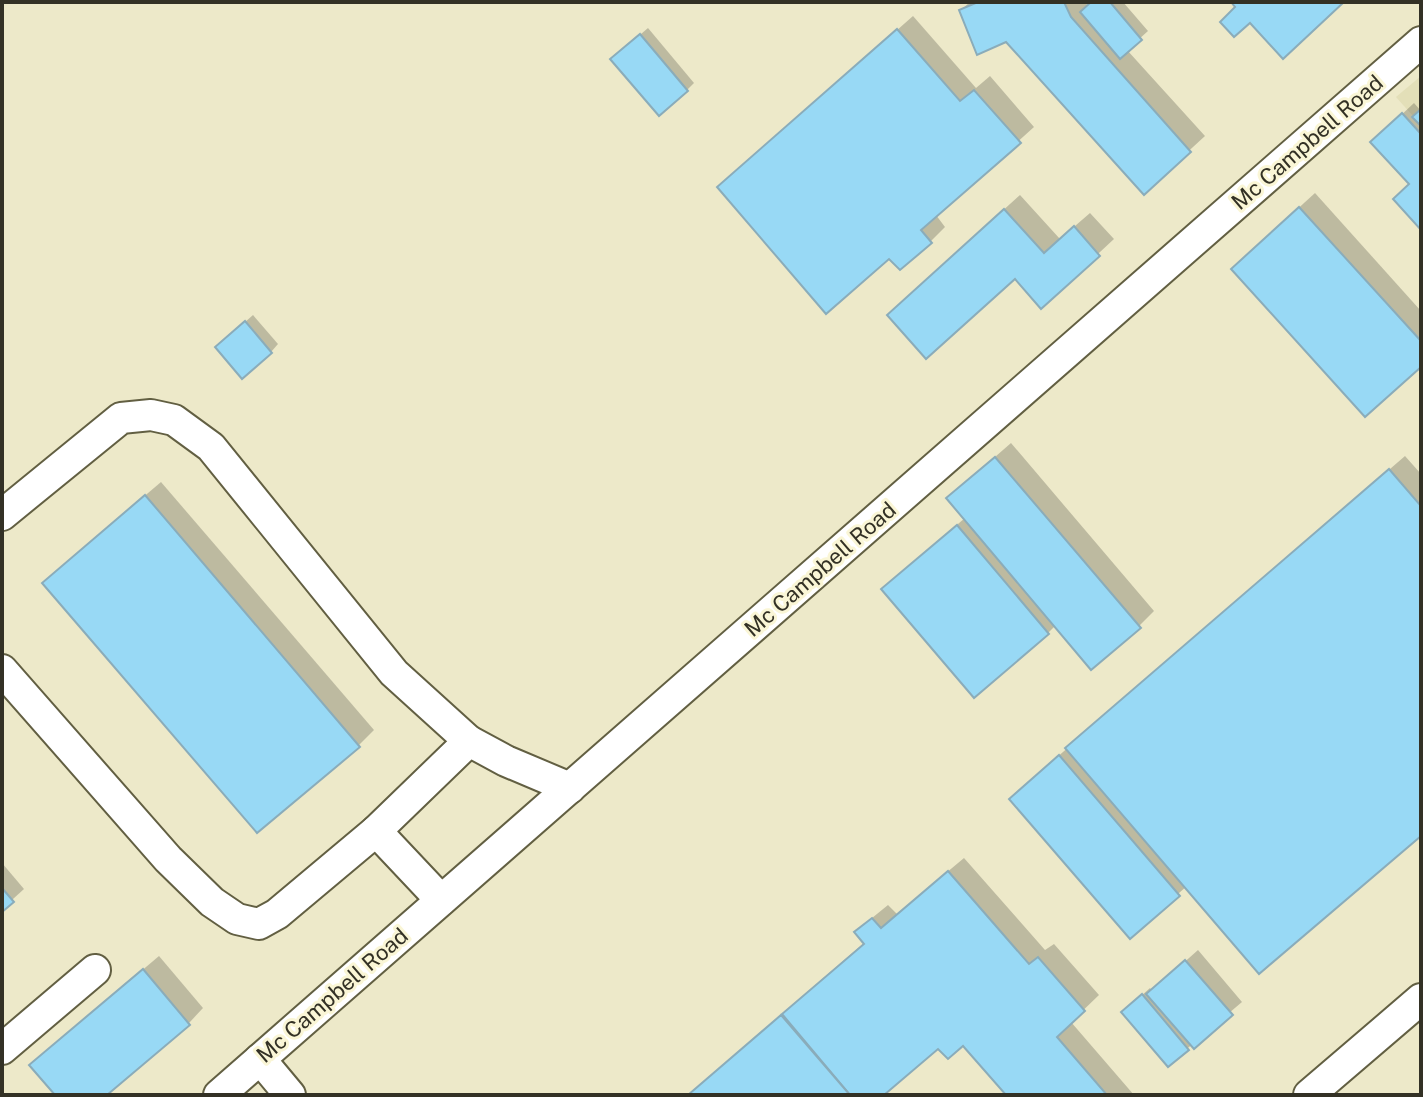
<svg xmlns="http://www.w3.org/2000/svg" width="1423" height="1097" font-family="'Public Sans',sans-serif">
  <rect width="100%" height="100%" fill="#ede9c9"/>
  <path fill="#e3dfb8" d="M1421,76V125L1396,97Z"/>
  <g fill="#0003">
    <path d="M970,2H1085L1088,6L1093,2H1123L1148,31L1127,50L1205,136L1144,192L1007,40L961,10Z"/>
    <path d="M913,16L976,88L990,76L1034,127L936,215L945,227L930,242L890,256L735,173Z"/>
    <path d="M648,28L694,83L687,90L620,52Z"/>
    <path d="M1414,103L1421,111V227L1411,184L1381,134Z"/>
    <path d="M1315,193L1421,311V364L1248,254Z"/>
    <path d="M1020,195L1060,239L1090,213L1114,239L1042,306L1015,276L904,300Z"/>
    <path d="M253,315L278,344L271,352L225,340Z"/>
    <path d="M1011,443L1154,611L1139,626L1056,625L1048,633L899,574L965,518L964,484Z"/>
    <path d="M1405,456L1421,474V834L1187,886L1130,936L1026,784Z"/>
    <path d="M161,482L374,730L359,745L258,830L60,568Z"/>
    <path d="M964,858L1045,950L1054,944L1099,995L1071,1022L1134,1095H1009L963,1043L938,1046L881,1095H688L865,942L857,933L872,918L888,905L897,914Z"/>
    <path d="M2,863L24,889L2,909Z"/>
    <path d="M1198,950L1242,1002L1169,1064L1131,1005L1150,988L1152,991Z"/>
    <path d="M159,956L203,1008L189,1023L104,1095H57L47,1051Z"/>
  </g>
  <g fill="#98d9f5" stroke="#8aacba" stroke-width="2">
    <path d="M978,2H1064L1071,17L1191,152L1144,195L1006,42L977,55L959,10Z"/>
    <path d="M1091,2H1110L1142,40L1120,59L1080,12Z"/>
    <path d="M1231,2H1344L1283,59L1250,23L1234,37L1220,22L1235,7Z"/>
    <path d="M897,29L960,101L974,90L1021,143L921,230L932,243L900,270L889,259L826,314L717,187Z"/>
    <path d="M640,34L688,91L659,116L610,59Z"/>
    <path d="M1421,109V126L1412,117Z"/>
    <path d="M1402,113L1421,134V230L1393,199L1409,184L1370,142Z"/>
    <path d="M1299,207L1421,341V367L1365,417L1231,269Z"/>
    <path d="M1004,209L1044,253L1074,226L1100,256L1041,309L1015,279L926,359L887,315Z"/>
    <path d="M245,321L272,353L242,379L215,347Z"/>
    <path d="M995,457L1141,628L1091,670L946,498Z"/>
    <path d="M1389,469L1421,506V836L1259,974L1065,748Z"/>
    <path d="M145,495L360,747L257,833L42,583Z"/>
    <path d="M957,525L1049,634L974,698L881,589Z"/>
    <path d="M1059,755L1180,896L1130,939L1009,799Z"/>
    <path d="M948,871L1029,964L1038,957L1085,1011L1057,1037L1107,1095H1006L963,1046L948,1059L938,1049L884,1095H850L782,1014L864,944L854,932L872,918L881,928Z"/>
    <path d="M2,888L14,902L2,912Z"/>
    <path d="M1185,960L1233,1015L1194,1049L1146,994Z"/>
    <path d="M143,969L190,1025L107,1095H55L29,1065Z"/>
    <path d="M1142,994L1189,1050L1168,1067L1121,1012Z"/>
    <path d="M781,1015L850,1095H688Z"/>
  </g>
  <g fill="none" stroke-linecap="round" stroke-linejoin="round">
    <defs>
      <g id="minor">
        <path d="M2,515L121,418L151,415L174,420L211,447L394,673L469,741"/>
        <path d="M2,670L168,859L212,902L237,919L259,924L277,914L376,831"/>
        <path d="M441,900L376,831L469,741L506,761L570,788"/>
        <path d="M2,1049L95,970"/>
        <path d="M260,1059L290,1095"/>
        <path d="M219,1095L1421,42"/>
        <path d="M1309,1095L1421,999"/>
      </g>
    </defs>
    <use href="#minor" stroke="#625f42" stroke-width="34"/>
    <use href="#minor" stroke="#fff" stroke-width="30"/>
  </g>
  <g text-anchor="middle" stroke-width="6" stroke-linejoin="round" paint-order="stroke">
    <g font-size="22" fill="#333125" stroke="#faf6d6">
      <text transform="translate(1307 142) rotate(-41)" y="8">Mc Campbell Road</text>
      <text transform="translate(820 569) rotate(-41)" y="8">Mc Campbell Road</text>
      <text transform="translate(332 995) rotate(-41)" y="8">Mc Campbell Road</text>
    </g>
  </g>
  <rect width="1423" height="1097" fill="none" stroke="#333125" stroke-width="8"/>
</svg>
